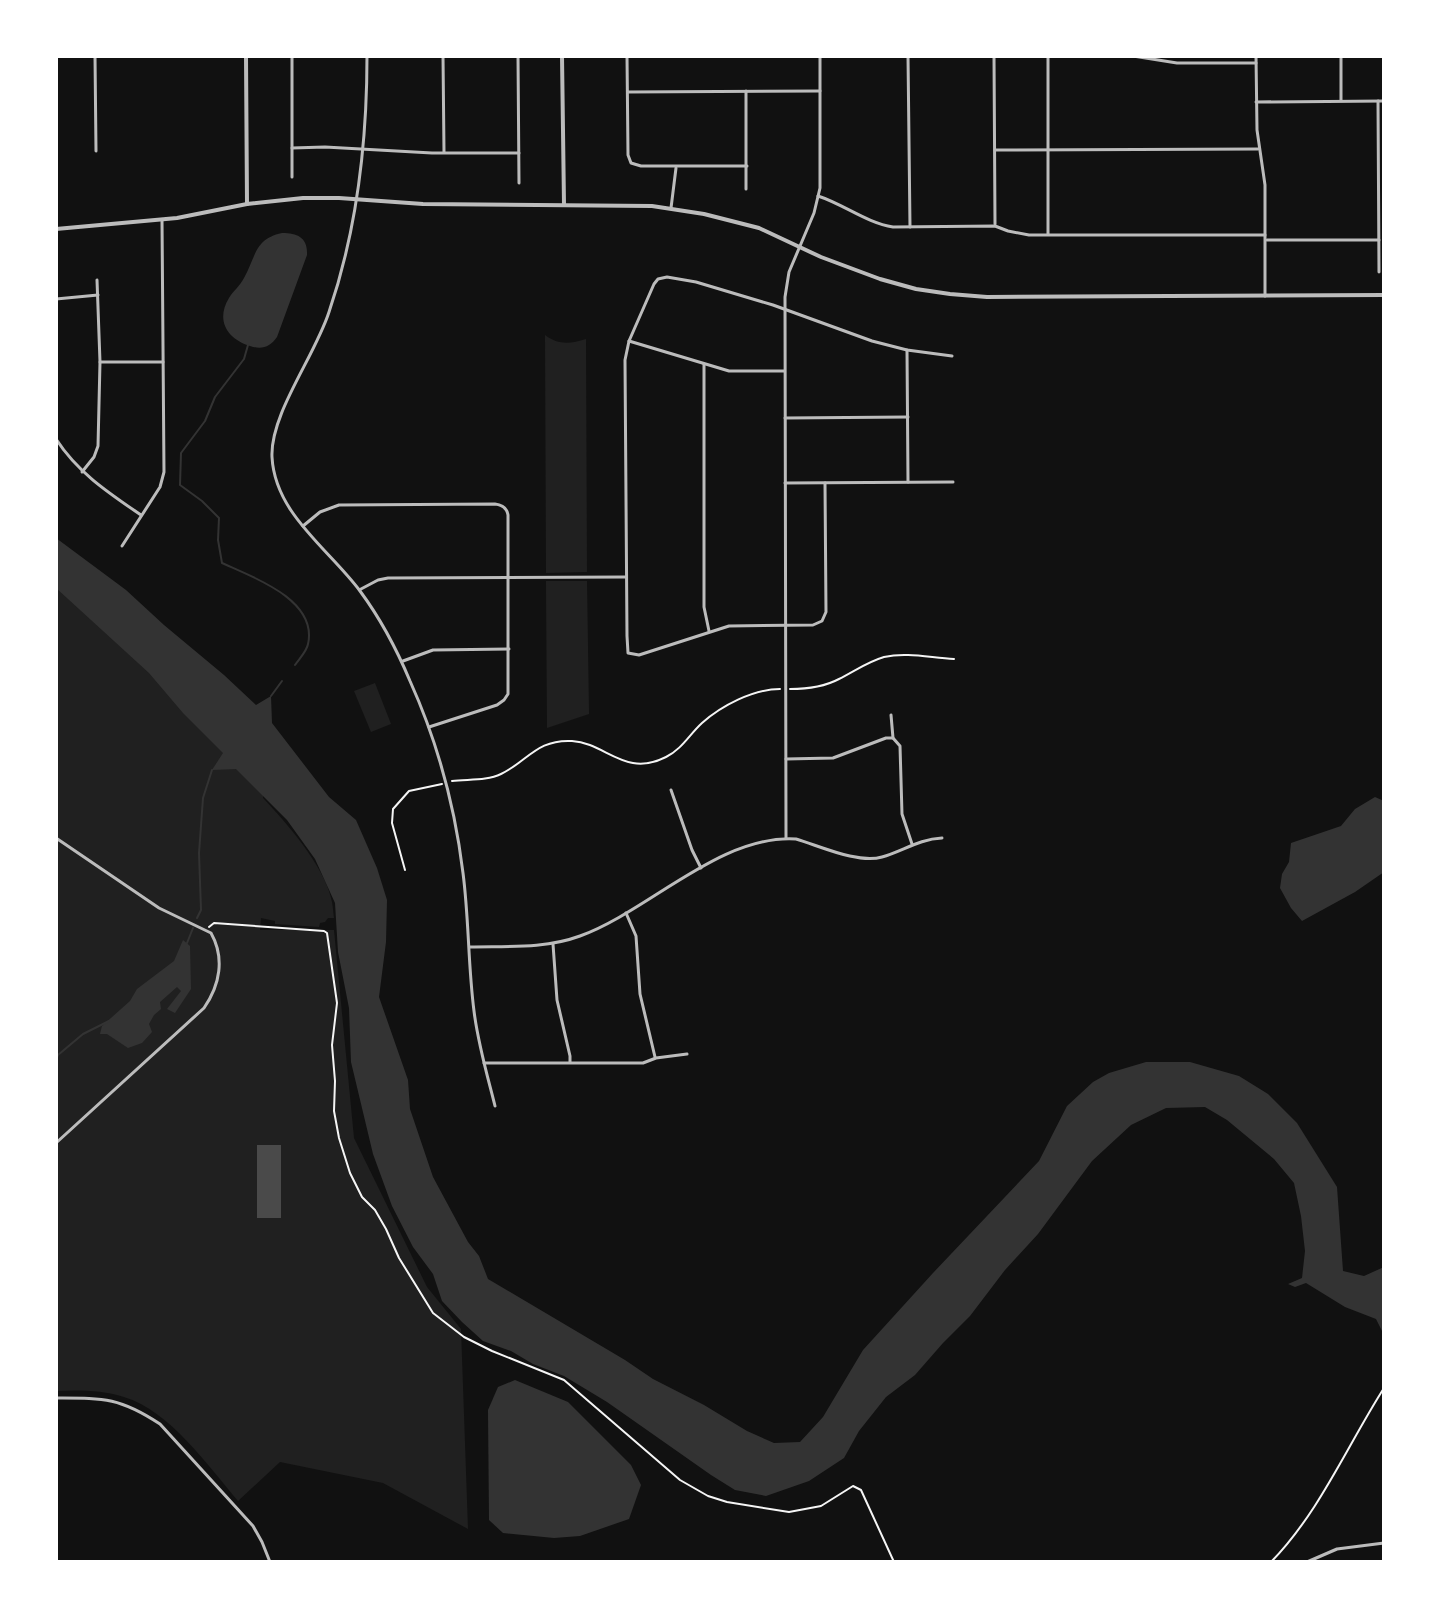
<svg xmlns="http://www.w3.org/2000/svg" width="1440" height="1618" font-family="Arial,sans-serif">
  <rect width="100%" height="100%" fill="#111"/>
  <g fill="#202020">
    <path d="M545,335C558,345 570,344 586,339L587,572L546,573Z"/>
    <path d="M546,581H587L589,714L547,728Z"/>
    <path d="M56,583L264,782L263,798C286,822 324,866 331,898C333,904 333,911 334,918H328L325,922L320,923L319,927L275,924V921L261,918L260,930H334L354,1138L427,1287L461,1329L468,1529L383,1483L280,1462L238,1501C208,1466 170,1411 124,1397C102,1390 79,1390 56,1391Z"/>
    <path d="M375,683L391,724L371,732L354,691Z"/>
  </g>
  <g fill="#333">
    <path d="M282,233C298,233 308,238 307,255L277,337C270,347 262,350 250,346C228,339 215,321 229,298C233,291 240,286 244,278C256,257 254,239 282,233Z"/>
    <path d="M56,538L126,590L164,625L224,675L256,705L271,696L272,723L329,797L356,820L377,868L387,900L386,942L379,997L408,1080L410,1109L433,1177L468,1242L479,1256L488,1279L625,1360L653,1379L704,1405L747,1431L774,1443L800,1442L823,1417L863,1350L933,1273L1039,1161L1067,1106L1093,1082L1109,1073L1146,1062H1190L1239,1076L1268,1094L1297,1123L1337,1187L1343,1271L1364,1276L1384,1267V1335L1376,1319L1345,1307L1306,1283L1295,1287L1288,1284L1302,1278L1305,1251L1301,1216L1294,1183L1274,1159L1227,1120L1205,1107L1166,1108L1131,1125L1092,1161L1038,1234L1005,1270L970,1316L943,1343L915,1375L886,1397L859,1431L844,1458L809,1481L766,1496L735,1490L711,1475L607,1402L564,1376L533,1364L511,1351L483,1341L462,1322L442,1301L433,1274L413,1247L392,1206L373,1154L351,1062L349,1008L338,952L335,903L315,859L287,820L236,769L212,770L223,753L183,713L149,673L56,588Z"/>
    <path d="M1375,797L1384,801V872L1355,892L1302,921L1291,908L1280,888L1282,874L1289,862L1291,843L1341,826L1355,809Z"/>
    <path d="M183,940L190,946L191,989L175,1013L167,1009L181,991L177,987L160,1002L161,1009L154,1015L149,1024L152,1032L142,1043L128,1048L107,1034H100L102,1026L130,1001L137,989L174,961Z"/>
    <path d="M515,1380L568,1402L631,1465L641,1485L629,1519L580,1536L554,1538L503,1533L489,1520L488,1410L498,1387Z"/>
  </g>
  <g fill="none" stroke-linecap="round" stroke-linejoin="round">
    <g stroke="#333" stroke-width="2">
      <path d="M248,345L244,359L215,397L205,421L181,453L180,485L202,501L219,518L218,540L222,563C253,577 318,600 308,644C307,651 299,659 295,665"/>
      <path d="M271,696L282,681"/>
      <path d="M197,918L201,910L199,853L203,798L212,770"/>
      <path d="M187,943L193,928"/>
      <path d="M56,1060L58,1055L83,1034L109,1021"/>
    </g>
  </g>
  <rect fill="#4a4a4a" x="257" y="1145" width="24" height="73"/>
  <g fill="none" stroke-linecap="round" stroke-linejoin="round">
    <g stroke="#f5f5f5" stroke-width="2">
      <path d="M790,689C807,689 824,687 839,679C855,671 867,662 884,657C907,652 931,658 954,659"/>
      <path d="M452,781C468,779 487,781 501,774C528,761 537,739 572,741C606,743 625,778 666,757C682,749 689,735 702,723C721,706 753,689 780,689"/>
      <path d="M405,870L392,823L393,809L409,791L442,784"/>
      <path d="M209,927L214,923L324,931L327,933L337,1003L332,1045L335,1081L334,1111L339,1138L350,1173L362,1197L375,1210L386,1229L399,1258L433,1313L464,1337L492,1351L564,1380L680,1480L708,1496L727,1502L789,1512L821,1506L853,1486L861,1490L894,1562"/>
      <path d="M1271,1562C1319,1513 1347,1446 1384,1388"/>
    </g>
    <g stroke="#bcbcbc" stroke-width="3">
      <path d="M95,56L96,151"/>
      <path d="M292,56V177"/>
      <path d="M367,56C367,142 357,230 329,312C315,356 270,414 272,457C275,514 329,549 360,591C380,618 397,650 410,681C437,741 455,807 463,873C469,919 468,965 474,1011C478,1044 487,1074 495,1106"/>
      <path d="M443,56L444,152"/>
      <path d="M518,56L519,183"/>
      <path d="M627,56L628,155L631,163L641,166H747"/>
      <path d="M908,56L910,227"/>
      <path d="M994,56L995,224"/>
      <path d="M1048,56V234"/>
      <path d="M1133,56L1177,63H1256"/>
      <path d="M1256,56L1257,130L1265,185V296"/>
      <path d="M1341,56V100"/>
      <path d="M746,91V189"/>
      <path d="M628,92L820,91"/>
      <path d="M1378,101L1379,272"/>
      <path d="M1256,102L1384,101"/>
      <path d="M292,148L325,147L432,153H519"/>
      <path d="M995,150L1258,149"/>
      <path d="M818,196C843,204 867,223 893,227L995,226L1008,231L1029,235H1265"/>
      <path d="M671,208L676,168"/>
      <path d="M1267,240H1379"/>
      <path d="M56,299L98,295"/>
      <path d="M629,341L729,371H784"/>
      <path d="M907,350L908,482"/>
      <path d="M100,362H163"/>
      <path d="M704,364V607L709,631"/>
      <path d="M785,418L908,417"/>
      <path d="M56,439C78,473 109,493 141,515"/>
      <path d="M82,472L94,457L98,446L100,362L97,280"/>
      <path d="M785,483L953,482"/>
      <path d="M825,483L826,612L822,621L813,625L729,626L639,655L628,653L627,636L625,360L629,341L654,284L658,279L667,277L696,282L773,305L872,341L907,350L952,356"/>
      <path d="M303,526L320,512L339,505L495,504C503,505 507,508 508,515V694L504,700L497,705L429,727"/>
      <path d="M122,546L160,487L164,472L162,220"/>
      <path d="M361,589L378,580L388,578L626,577"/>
      <path d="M403,661L433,650L509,649"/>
      <path d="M891,715L893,738L900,746L902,814L912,844"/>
      <path d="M786,759L833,758L886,738H893"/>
      <path d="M671,790L692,850L701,868"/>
      <path d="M56,838L159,908L211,933C225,958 220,985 204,1008L56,1143"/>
      <path d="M786,838L785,297L789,272L814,213L820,188V56"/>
      <path d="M626,913L636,936L640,994L655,1057"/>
      <path d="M553,944L557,1000L570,1056V1062"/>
      <path d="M470,947C506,946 545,949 580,936C649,911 720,834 796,839C820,846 858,864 882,857C903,851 919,839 942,838"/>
      <path d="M484,1063H643L656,1058L687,1054"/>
      <path d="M56,1398C103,1398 119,1397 160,1424L253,1526L262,1542L270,1562"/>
      <path d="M1307,1562L1337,1549L1384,1543"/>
    </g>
    <g stroke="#bcbcbc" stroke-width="4">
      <path d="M246,56L247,204"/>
      <path d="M562,56L564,205"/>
      <path d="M56,229L177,218L247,204L303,198H339L423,204L652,206L704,214L759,228L821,257L880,279L916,289L950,294L987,297L1384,295"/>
    </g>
  </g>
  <rect width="1440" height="1618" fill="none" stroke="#ffffff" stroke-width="116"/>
</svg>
